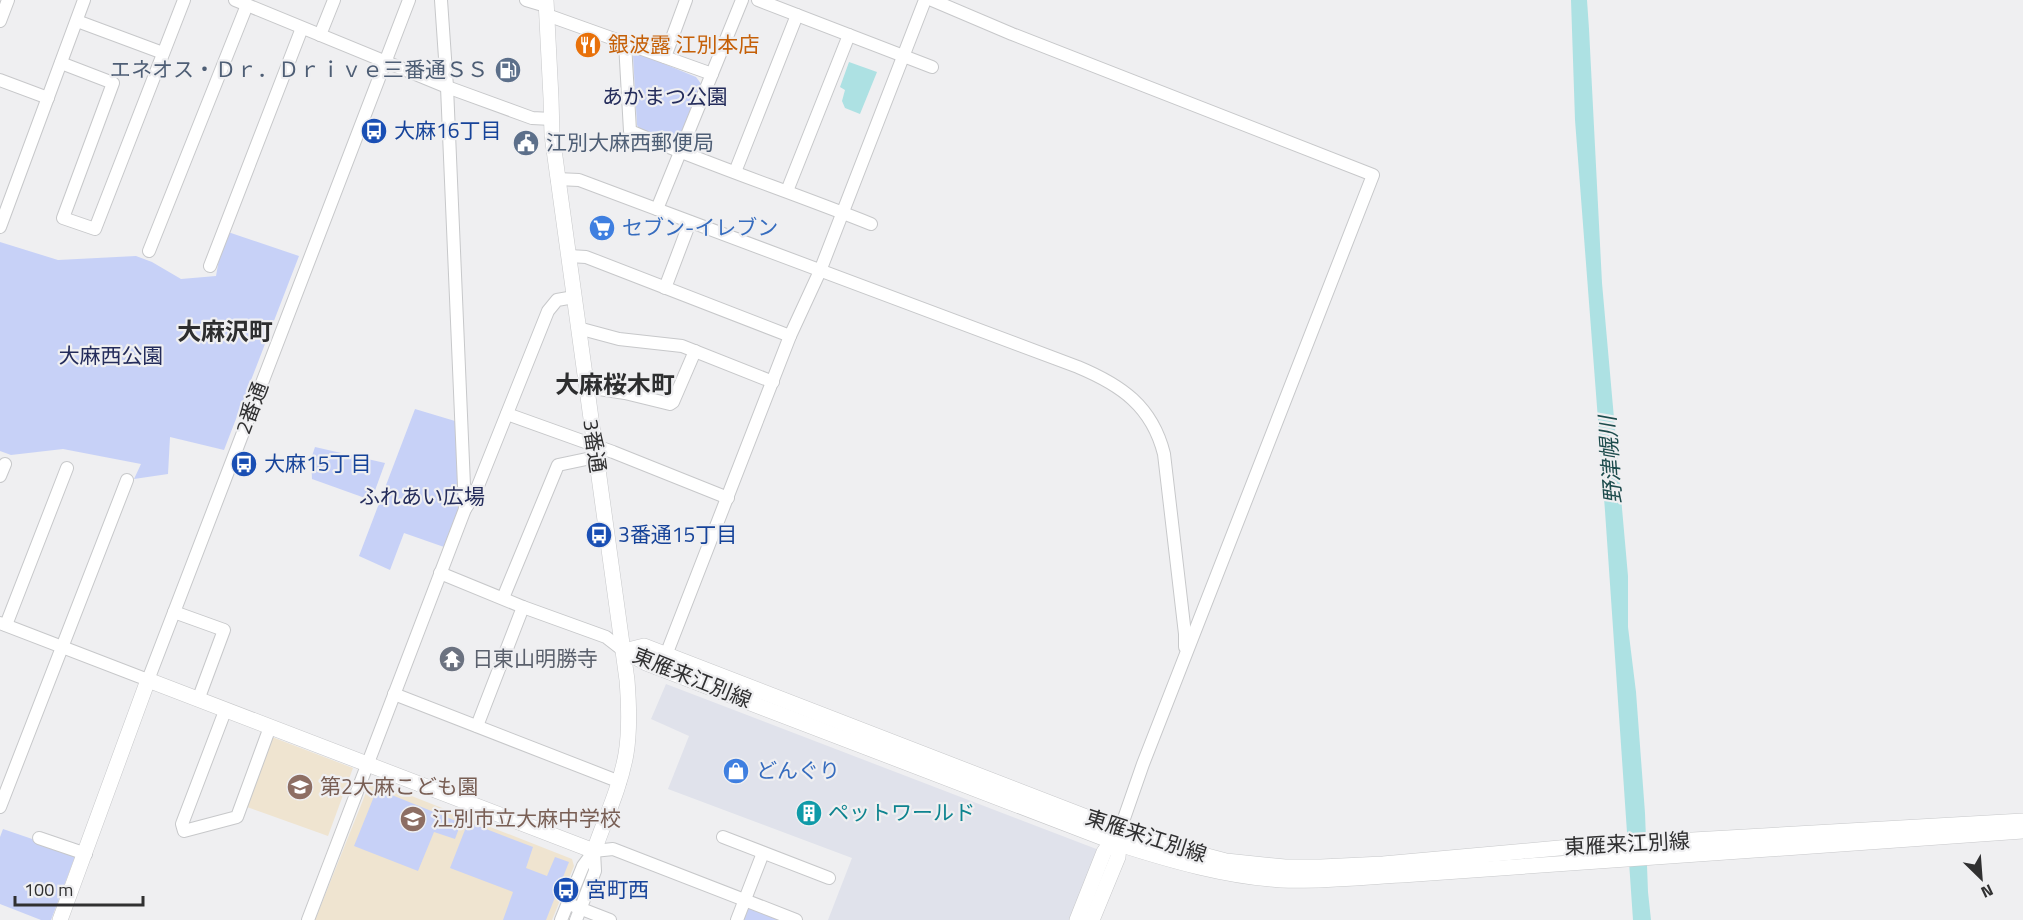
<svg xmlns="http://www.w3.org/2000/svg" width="2023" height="920" font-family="'Titillium Web','Noto Sans JP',sans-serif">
  <rect width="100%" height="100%" fill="#efeff1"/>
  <path fill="#e0e2eb" d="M666,684L1099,850L1070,920H828L852,858L668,789L689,736L651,719Z"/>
  <g fill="#efe4d0">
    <path d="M272,737L353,768L328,836L247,807Z"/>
    <path d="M371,780L572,859L574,866L552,920H315Z"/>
  </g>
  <g fill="#c7d1f7">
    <path d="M638,53L696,77L702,85L682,140L676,142L640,130L637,125L633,56Z"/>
    <path d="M228,232L299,256L224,450L170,437L168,474L134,479L141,464L63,449L11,455L0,451V242L58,260L136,256L152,262L181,279L216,276L219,259Z"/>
    <path d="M415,409L455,421L461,506L444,547L404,533L390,570L359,556Z"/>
    <path d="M315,447L385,463L373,496L365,498L312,479L311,459Z"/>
    <path d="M377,789L461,823L455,839L434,832L418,871L354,846Z"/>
    <path d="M468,822L533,847L526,868L547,876L555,857L569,862L546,920H503L513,892L450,868Z"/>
    <path d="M3,829L76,854L51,920H41L0,904V837Z"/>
    <path d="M747,906L782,920H742Z"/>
  </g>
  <g fill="#ade1e3">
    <path d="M1571,0H1587L1589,29L1602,283L1628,576V627L1636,692L1645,813L1648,892L1651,920H1633L1605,511L1575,120Z"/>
    <path d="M849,62L877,72L860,114L845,108L842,101L845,90L840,87Z"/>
  </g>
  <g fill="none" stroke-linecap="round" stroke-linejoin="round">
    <defs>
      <g id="minor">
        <path d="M235,0L447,87L532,118L552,119"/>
        <path d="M526,0L546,6"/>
        <path d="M758,0L932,67"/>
        <path d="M932,0L1012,34L1373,175L1143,764L1120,830"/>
        <path d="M547,15L712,74"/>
        <path d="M0,21L8,0"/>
        <path d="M77,21L163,53"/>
        <path d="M320,35L334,0"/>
        <path d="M625,43L630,131C709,165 791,192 871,224"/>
        <path d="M665,57L686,0"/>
        <path d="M61,63L113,83L63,218L95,229L184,0"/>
        <path d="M0,80L48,98"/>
        <path d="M735,172L797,15"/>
        <path d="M557,179L579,180L1078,367C1121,385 1152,406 1164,454L1185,634V647"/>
        <path d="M787,191L849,35"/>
        <path d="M657,209L742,0"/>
        <path d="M0,227L84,0"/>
        <path d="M149,251L247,5"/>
        <path d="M569,256L586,257L790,336"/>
        <path d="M210,266L302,28"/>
        <path d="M665,288L690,222"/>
        <path d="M578,328L619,339L682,346L773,382"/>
        <path d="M586,387L625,393L670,404L673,402L695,351"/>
        <path d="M507,414L613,452L728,498"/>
        <path d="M0,476L5,464"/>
        <path d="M465,509L474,496L548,311L557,300L574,297"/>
        <path d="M440,573L523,607L606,637L624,651"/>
        <path d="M503,598L558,465L596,457"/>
        <path d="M174,612L224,630L198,700"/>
        <path d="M0,623L148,680L409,0"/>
        <path d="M6,625L67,468"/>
        <path d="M666,655L790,336L820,271L925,0"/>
        <path d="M394,694L620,782"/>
        <path d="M225,711L182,824L184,831L237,817L270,727"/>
        <path d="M477,726L523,607"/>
        <path d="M0,807L127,480"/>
        <path d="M723,837L829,878"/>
        <path d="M39,838L86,854"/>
        <path d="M594,851L613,849L796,920"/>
        <path d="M574,906L610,920"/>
        <path d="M308,920L465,509L447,87L441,0"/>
        <path d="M561,920L583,866L594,851"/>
        <path d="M576,920L595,871L594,851"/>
        <path d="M737,920L763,853"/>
      </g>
      <g id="major">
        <path d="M624,651L646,663L1119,844C1172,861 1225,876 1281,880C1321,882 1362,877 1402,875L2023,831"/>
        <path d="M624,651L644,646L1120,830L1154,842L1226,861L1285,867H1321L1383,864L1570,847L2023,821"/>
        <path d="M60,920L148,680L594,851C605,819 620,788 626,754C630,730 629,705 627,680L552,135L551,98L546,0"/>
        <path d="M1077,920L1104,852L1116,835"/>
        <path d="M1092,920L1118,857L1120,836"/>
      </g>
    </defs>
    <use href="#minor" stroke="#c7c8ca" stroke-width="14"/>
    <use href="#major" stroke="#c7c8ca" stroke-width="16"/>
    <use href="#minor" stroke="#fff" stroke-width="12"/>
    <use href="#major" stroke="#fff" stroke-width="15"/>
  </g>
  <defs>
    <symbol id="restaurant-disc" viewBox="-11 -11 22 22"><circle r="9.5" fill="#e8710a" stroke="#efeff1"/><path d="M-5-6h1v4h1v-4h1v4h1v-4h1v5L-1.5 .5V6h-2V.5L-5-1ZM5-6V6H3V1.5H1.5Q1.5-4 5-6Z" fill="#fff"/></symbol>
    <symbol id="fuel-disc" viewBox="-11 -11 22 22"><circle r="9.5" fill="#5c6f8a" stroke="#efeff1"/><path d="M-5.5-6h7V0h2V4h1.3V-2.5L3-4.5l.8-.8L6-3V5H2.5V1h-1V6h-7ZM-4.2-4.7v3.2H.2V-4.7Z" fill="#fff"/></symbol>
    <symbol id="bus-disc" viewBox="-11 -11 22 22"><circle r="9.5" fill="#1a4fb4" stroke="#efeff1"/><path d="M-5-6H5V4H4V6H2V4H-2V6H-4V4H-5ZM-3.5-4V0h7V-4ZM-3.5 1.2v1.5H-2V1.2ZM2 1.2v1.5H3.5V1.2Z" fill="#fff"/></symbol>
    <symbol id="civic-disc" viewBox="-11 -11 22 22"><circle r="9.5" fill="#5c6f8a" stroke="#efeff1"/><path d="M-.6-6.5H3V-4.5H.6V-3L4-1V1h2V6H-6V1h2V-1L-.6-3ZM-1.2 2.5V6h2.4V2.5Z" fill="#fff"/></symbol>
    <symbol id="supermarket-disc" viewBox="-11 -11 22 22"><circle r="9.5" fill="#3f7fe0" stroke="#efeff1"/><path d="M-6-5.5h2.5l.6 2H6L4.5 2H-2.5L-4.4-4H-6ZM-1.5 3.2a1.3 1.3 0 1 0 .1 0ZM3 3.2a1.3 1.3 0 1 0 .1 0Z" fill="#fff"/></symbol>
    <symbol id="temple-disc" viewBox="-11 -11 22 22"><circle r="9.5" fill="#6b7280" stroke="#efeff1"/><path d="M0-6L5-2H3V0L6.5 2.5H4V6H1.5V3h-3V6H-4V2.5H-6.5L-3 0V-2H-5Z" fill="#fff"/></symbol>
    <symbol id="shop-disc" viewBox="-11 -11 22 22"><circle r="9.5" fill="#3f7fe0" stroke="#efeff1"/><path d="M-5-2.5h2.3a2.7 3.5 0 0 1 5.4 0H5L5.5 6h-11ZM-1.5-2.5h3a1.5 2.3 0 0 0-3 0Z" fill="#fff"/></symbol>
    <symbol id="school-disc" viewBox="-11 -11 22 22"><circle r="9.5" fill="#8d6e63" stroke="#efeff1"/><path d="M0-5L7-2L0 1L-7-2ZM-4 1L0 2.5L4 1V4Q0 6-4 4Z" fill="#fff"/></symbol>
    <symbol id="building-disc" viewBox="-11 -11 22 22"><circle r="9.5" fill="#0f9aa8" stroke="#efeff1"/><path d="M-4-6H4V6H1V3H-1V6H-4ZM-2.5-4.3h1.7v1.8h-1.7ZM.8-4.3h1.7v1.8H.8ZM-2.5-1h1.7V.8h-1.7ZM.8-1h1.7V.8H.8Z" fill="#fff"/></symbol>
  </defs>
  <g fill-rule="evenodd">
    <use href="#restaurant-disc" x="573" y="30" width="30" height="30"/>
    <use href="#fuel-disc" x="493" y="55" width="30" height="30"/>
    <use href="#bus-disc" x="359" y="116" width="30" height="30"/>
    <use href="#civic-disc" x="511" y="128" width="30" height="30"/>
    <use href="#supermarket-disc" x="587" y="213" width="30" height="30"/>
    <use href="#bus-disc" x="229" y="449" width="30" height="30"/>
    <use href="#bus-disc" x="584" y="520" width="30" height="30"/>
    <use href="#temple-disc" x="437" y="644" width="30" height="30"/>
    <use href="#shop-disc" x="721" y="756" width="30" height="30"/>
    <use href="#school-disc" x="285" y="772" width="30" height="30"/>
    <use href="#building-disc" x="794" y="798" width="30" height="30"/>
    <use href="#school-disc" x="398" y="804" width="30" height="30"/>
    <use href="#bus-disc" x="551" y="875" width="30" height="30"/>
  </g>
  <g text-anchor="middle" stroke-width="4.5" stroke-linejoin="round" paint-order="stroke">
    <g font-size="21" fill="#c56008" stroke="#efeff1" text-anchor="start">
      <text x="608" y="52">銀波露 江別本店</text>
    </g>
    <g font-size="21" fill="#4e5e75" stroke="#efeff1" text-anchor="end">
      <text x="488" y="77">エネオス・Ｄｒ．Ｄｒｉｖｅ三番通ＳＳ</text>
      <text x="546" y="150" text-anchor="start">江別大麻西郵便局</text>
    </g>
    <g font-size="21" fill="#242c5b" stroke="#efeff1">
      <text x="665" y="104">あかまつ公園</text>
      <text x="111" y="363">大麻西公園</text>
      <text x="422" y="504">ふれあい広場</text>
    </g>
    <g font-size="21" fill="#164399" stroke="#efeff1" text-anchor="start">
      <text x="394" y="138">大麻16丁目</text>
      <text x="264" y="471">大麻15丁目</text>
      <text x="618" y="542">3番通15丁目</text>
      <text x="586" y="897">宮町西</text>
    </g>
    <g font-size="21" fill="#366cbe" stroke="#efeff1" text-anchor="start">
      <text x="622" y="235">セブン-イレブン</text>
      <text x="756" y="778">どんぐり</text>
    </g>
    <g font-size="21" fill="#303031" stroke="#efeff1">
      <text transform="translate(252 408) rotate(-69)" y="7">2番通</text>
      <text transform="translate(594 446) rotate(82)" y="7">3番通</text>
      <text transform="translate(692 678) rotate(22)" y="7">東雁来江別線</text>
      <text transform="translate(1146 836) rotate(18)" y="7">東雁来江別線</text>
      <text transform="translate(1627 844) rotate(-3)" y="7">東雁来江別線</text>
    </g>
    <g font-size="21" fill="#5b616d" stroke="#efeff1" text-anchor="start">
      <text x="472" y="666">日東山明勝寺</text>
    </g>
    <g font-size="21" fill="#785e54" stroke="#efeff1" text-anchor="start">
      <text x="320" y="794">第2大麻こども園</text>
      <text x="432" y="826">江別市立大麻中学校</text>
    </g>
    <g font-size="21" fill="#0d838f" stroke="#efeff1" text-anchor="start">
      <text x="828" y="820">ペットワールド</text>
    </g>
    <g font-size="22" font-style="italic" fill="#1c4b4c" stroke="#efeff1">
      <text transform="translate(1610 460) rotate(-94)" y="8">野津幌川</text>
    </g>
    <g font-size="24" font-weight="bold" fill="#2d2e2f" stroke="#efeff1">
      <text x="225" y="340">大麻沢町</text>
      <text x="615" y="393">大麻桜木町</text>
    </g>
  </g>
  <g transform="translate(1981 878) rotate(155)" stroke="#efeff1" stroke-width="4.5" paint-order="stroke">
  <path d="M0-4.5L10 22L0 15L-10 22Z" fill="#303031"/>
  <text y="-9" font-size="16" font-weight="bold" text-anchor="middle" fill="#303031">N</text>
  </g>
  <path d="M15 896v9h128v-9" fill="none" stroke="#303031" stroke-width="3"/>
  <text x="24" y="896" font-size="18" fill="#303031" stroke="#efeff1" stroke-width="4.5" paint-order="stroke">100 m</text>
</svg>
